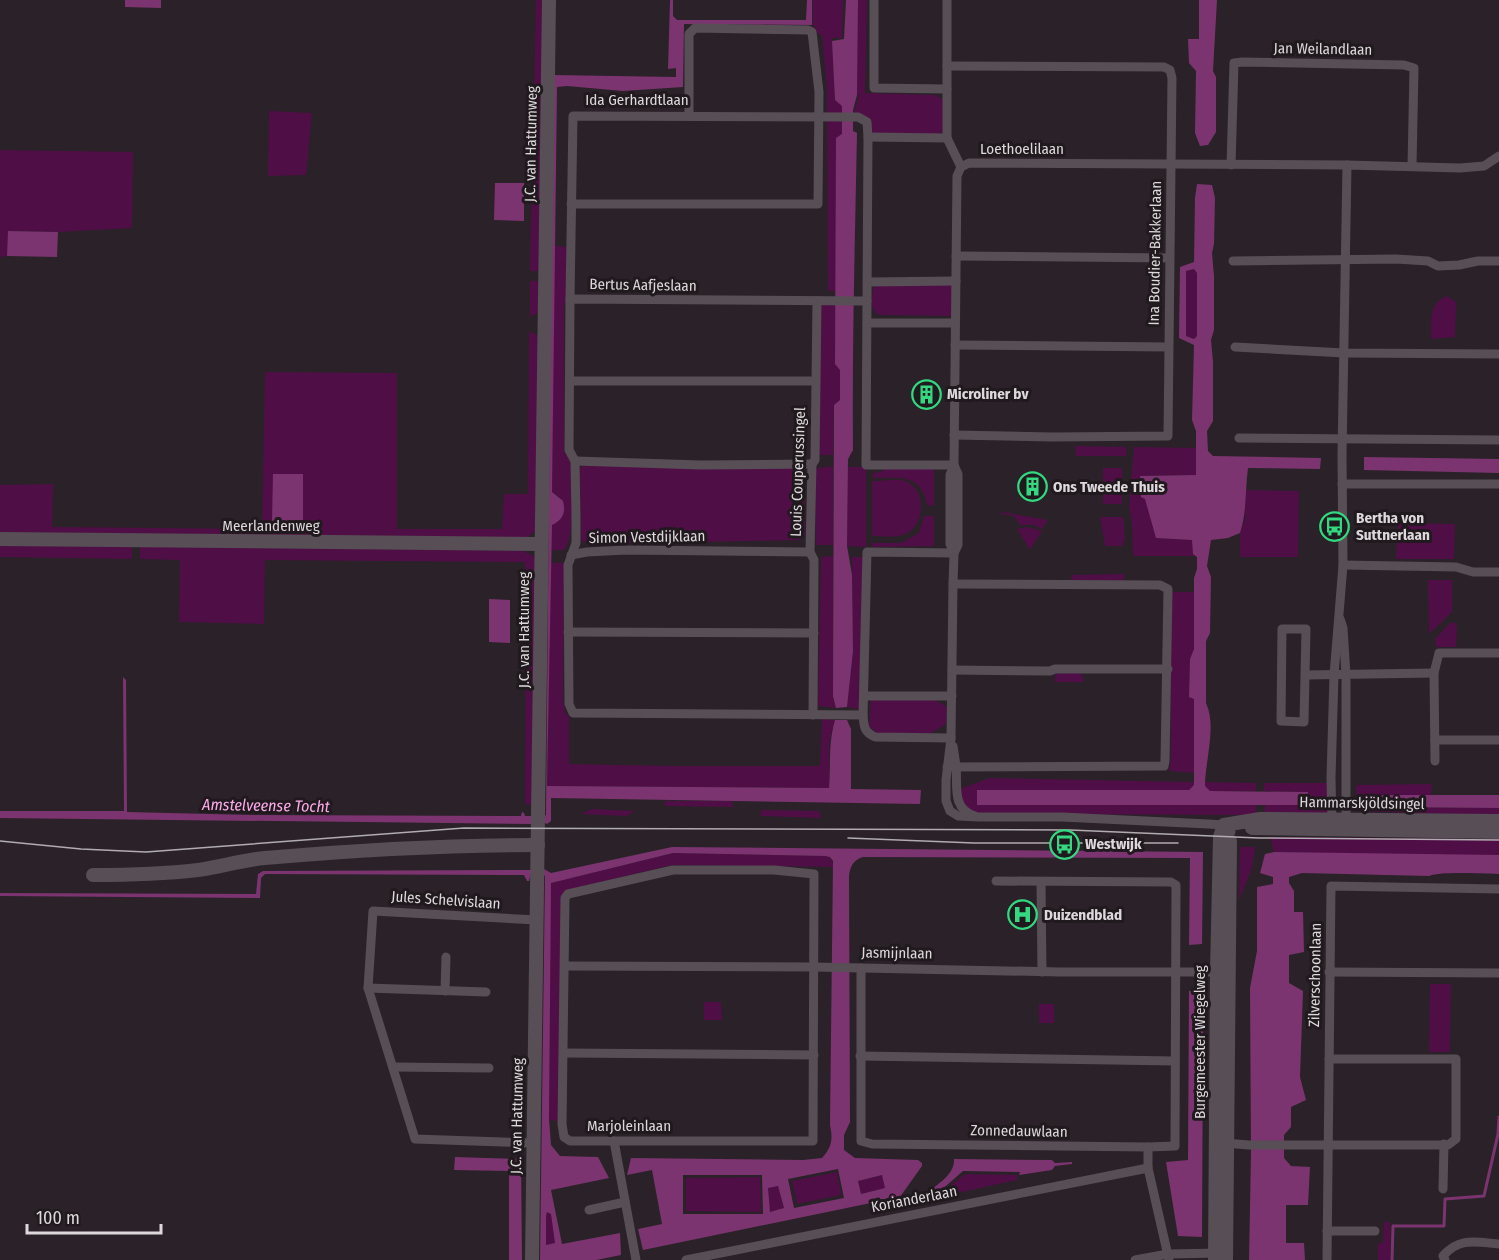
<svg xmlns="http://www.w3.org/2000/svg" width="1499" height="1260" font-family="'Fira Sans Condensed',sans-serif">
  <rect width="100%" height="100%" fill="#2a2228"/>
  <g fill="#4f0f46">
    <path d="M536,0H546L542,271H530Z"/>
    <path d="M813,0H843L842,38H832L835,100L842,105V134L836,139V291H828L827,88L822,35L818,34L813,24Z"/>
    <path d="M858,0H867L865,93L934,95L945,100L944,130L938,135L873,134L868,117L854,114L859,95L864,94L857,95Z"/>
    <path d="M269,111L312,113L306,175L268,176Z"/>
    <path d="M0,150L133,152L132,228L58,232L8,231L7,256L0,257Z"/>
    <path d="M554,246L568,247V296L564,305V452C568,458 572,463 572,470C574,485 574,541 564,550H551L552,524C569,518 567,500 552,492Z"/>
    <path d="M1194,268L1197,272V336L1194,339L1186,336V271Z"/>
    <path d="M530,281H542L541,311L530,317Z"/>
    <path d="M878,285H952V316L880,315C869,310 872,300 873,288Z"/>
    <path d="M1447,296L1456,302L1455,337L1431,339C1431,323 1428,303 1447,296Z"/>
    <path d="M823,304H836L835,364L840,370V401L834,405L833,455H818V311Z"/>
    <path d="M529,331L540,337L536,530L528,537L0,535V485L53,484L52,527L262,529L265,372L397,373V529H502L504,494H528Z"/>
    <path d="M1075,446L1126,447V456H1076Z"/>
    <path d="M1134,447L1197,448L1196,475L1141,476L1156,538L1193,540V554L1197,556H1133L1132,523L1129,506Z"/>
    <path d="M585,465L804,468L805,535L800,540L587,544L581,540L580,468Z"/>
    <path d="M833,466V545H816L815,471L818,468Z"/>
    <path d="M848,467H866V547L847,546Z"/>
    <path d="M885,468H934V506L927,505C921,473 900,478 873,478V473L881,472Z"/>
    <rect x="1103" y="468" width="19" height="36"/>
    <path d="M872,481C882,481 896,478 905,481C926,488 925,522 909,532C899,539 883,536 872,536Z"/>
    <path d="M1245,490L1299,491L1298,557H1240V533L1245,519Z"/>
    <path d="M1002,512L1048,520L1042,529L1034,525H1020L1014,516L1000,514Z"/>
    <path d="M924,516H934V546L872,547L871,543H901L919,533Z"/>
    <path d="M1100,517H1123L1125,539L1122,546H1105Z"/>
    <path d="M1398,523L1455,524L1454,559H1396Z"/>
    <path d="M1027,527L1042,531L1030,550L1017,529Z"/>
    <path d="M0,545L132,546V559L0,557Z"/>
    <path d="M140,546L523,551L536,557V805L525,804L526,568L524,562L265,560L264,624L179,622L180,560L140,559Z"/>
    <path d="M833,556V696L836,708L818,706L821,557Z"/>
    <path d="M852,557H863L859,709L847,707L853,651Z"/>
    <path d="M551,563H564L563,699L565,713L569,716V764L670,766H820L822,719L835,720L829,742V788L547,786Z"/>
    <path d="M1124,574V581L1072,580L1071,577L1072,575Z"/>
    <path d="M1428,580H1452V612L1429,634Z"/>
    <path d="M1171,592H1194V649L1190,659L1189,697L1194,698V773L1169,771L1171,757Z"/>
    <path d="M1450,623H1457L1456,647H1436L1435,639Z"/>
    <path d="M1056,671L1081,673L1084,682H1055Z"/>
    <path d="M876,698L933,699L947,707L946,724L931,733L878,734L869,726L871,701Z"/>
    <path d="M989,778L1194,782V785L1189,790H977V805H1256V815L984,814C967,811 962,807 960,789Z"/>
    <path d="M1205,782L1256,783V791H1209L1205,786Z"/>
    <path d="M1266,783H1330L1329,817L1264,815L1265,805H1308V792L1264,791V784Z"/>
    <path d="M1432,784L1431,795H1370L1369,807L1499,808V816L1357,811L1356,785Z"/>
    <path d="M664,801H731L734,807L665,806Z"/>
    <path d="M592,809L635,811L627,816L580,814Z"/>
    <path d="M761,810L819,811L822,818L760,816Z"/>
    <path d="M1270,837L1499,839V858L1274,852Z"/>
    <path d="M1240,847H1255L1252,868L1239,900Z"/>
    <path d="M673,853L825,856L830,857L834,867L672,865L567,890L560,1121L549,1120L550,883Z"/>
    <path d="M1430,984H1451L1450,1052H1429Z"/>
    <path d="M704,1002H721L722,1020H704Z"/>
    <rect x="1039" y="1004" width="15" height="19"/>
    <path d="M837,1172L841,1195L797,1204L792,1181Z"/>
    <path d="M965,1174L1017,1175V1180L943,1196V1192Z"/>
    <path d="M882,1175L886,1188L861,1194L858,1181Z"/>
    <path d="M760,1177L761,1212L686,1211V1178Z"/>
    <path d="M778,1186L784,1209L769,1212L768,1187Z"/>
    <path d="M547,1212L551,1214L556,1243L546,1245V1216Z"/>
    <path d="M1384,1222H1390V1260H1378V1244L1383,1243Z"/>
  </g>
  <g fill="#7b346f" fill-rule="evenodd">
    <path d="M125,0H161V8L125,7Z"/>
    <path d="M670,0H673V16L677,20H806L807,0H812V25L684,24L683,87L623,91L567,86L557,87L552,492L563,501C566,513 563,520 552,525L547,786L829,788C831,764 828,744 835,720H847L851,729V789L921,790L920,804L551,798V821L547,824L543,822V817L546,815L553,75L676,77V68L668,69Z"/>
    <path d="M846,0H858L857,95L853,110V131L857,133C855,239 852,344 853,450L848,459L847,546L852,575L853,651L847,707L836,708L833,696L834,405L840,400V370L835,364L836,138L842,134V106L835,100L832,41L844,39Z"/>
    <path d="M1199,0H1217L1213,71L1216,77V132L1208,145L1200,146L1195,133L1196,71L1189,63L1188,39H1199Z"/>
    <path d="M495,183H524V221L494,220Z"/>
    <path d="M1197,184L1212,185L1215,198L1214,244L1212,253L1214,276V330L1211,340L1213,362V421L1207,431L1208,451L1213,456L1321,458L1320,469L1248,468C1245,490 1247,512 1240,533L1228,538L1211,540L1207,566L1211,577L1210,633L1206,641V703C1217,726 1205,761 1205,786L1210,791L1308,792L1309,805H977V790H1189L1194,785V699L1189,697L1190,659L1194,649V578L1197,569V557L1193,554L1192,540L1156,538L1145,499L1141,497L1140,476L1196,475V431L1192,420L1194,345L1179,338L1180,267L1194,262L1195,198ZM1194,269L1197,273V336L1194,339L1186,336V271Z"/>
    <path d="M8,231L58,232L57,257L7,256Z"/>
    <path d="M1364,457L1499,459V473L1364,470Z"/>
    <path d="M273,474H303V521H272Z"/>
    <path d="M489,599L510,600V643L489,642Z"/>
    <path d="M123,677L126,680L127,812L253,815L521,816L522,812L524,813L525,816H532V824L0,818V811H124Z"/>
    <path d="M1369,795H1499V808L1369,807Z"/>
    <path d="M672,847L1203,852L1202,944L1189,945L1190,858L863,857C853,860 850,867 849,876L850,1122L844,1135V1150L855,1158L918,1160L922,1163V1166L900,1197L643,1250L638,1229L662,1224L652,1170L627,1175L631,1158L803,1160L822,1158C832,1147 833,1139 830,1125L833,861L830,857L825,856L673,853L551,883L549,1119L551,1145L560,1156L598,1157L609,1178L551,1190L562,1244L620,1233L621,1255L596,1260H540L545,876L542,874V871L544,869L551,873ZM838,1169L844,1198L794,1208L788,1179ZM683,1175H762L763,1214H683ZM882,1175L885,1188L861,1194L858,1181ZM778,1186L784,1208L770,1212L768,1188ZM547,1212L551,1214L555,1243L546,1245V1216Z"/>
    <path d="M1274,852L1499,855V874C1481,874 1444,871 1429,876L1302,873L1289,877V883L1294,891V912H1303L1304,952L1289,955V983L1303,991L1300,1077L1306,1100L1291,1107V1127L1284,1135V1158L1291,1166L1310,1167L1308,1205H1286V1243H1304L1305,1260H1249L1251,1153L1250,988L1257,951V887L1273,884V877L1260,873L1265,854Z"/>
    <path d="M523,870H532L529,881H527L524,875L265,874L261,878L260,898L0,896V893L256,894L258,874L263,871Z"/>
    <path d="M1189,991H1200L1201,1018L1203,1023L1202,1237L1178,1236L1166,1162L1188,1160Z"/>
    <path d="M455,1157L521,1159L522,1260H509V1171L454,1170Z"/>
    <path d="M954,1159L1052,1160L1055,1163L1072,1162V1164L1055,1166L1052,1170L1019,1175L1020,1172L963,1171L939,1192L926,1194C937,1184 955,1175 954,1159Z"/>
  </g>
  <g fill="none" stroke-linecap="round" stroke-linejoin="round">
    <path stroke="#7b346f" stroke-width="3" d="M1392,1260L1393,1226H1444L1445,1199L1484,1196L1498,1134L1499,1117"/>
    <g stroke="#574f55" stroke-width="9">
      <path d="M874,0V88L947,89"/>
      <path d="M947,0V138L961,167"/>
      <path d="M947,66L1164,67L1170,70L1172,78L1168,436L1053,437L954,435"/>
      <path d="M868,137L947,138"/>
      <path d="M1231,165L1234,63L1242,62L1404,65L1414,68L1412,166"/>
      <path d="M571,204H818L819,92L812,32L808,30L695,28L689,34V116"/>
      <path d="M956,256L1169,258"/>
      <path d="M1233,261L1396,259L1428,261L1438,266L1459,265L1478,261H1499"/>
      <path d="M868,282L956,281"/>
      <path d="M570,299L573,116L858,117L867,122L868,137L866,465H954"/>
      <path d="M867,323H955"/>
      <path d="M955,345L1168,347"/>
      <path d="M1235,347L1344,353L1499,354"/>
      <path d="M570,381H815"/>
      <path d="M1239,438L1499,440"/>
      <path d="M575,461L701,465L812,464"/>
      <path d="M954,465L958,474V545L954,553L953,584L951,738L946,780V801L950,811L958,816L979,817H1062L1208,824L1224,825L1231,832"/>
      <path d="M1342,484H1499"/>
      <path d="M954,553L950,544V475L954,465L957,176L961,167L969,163L1347,165"/>
      <path d="M571,555L587,552L626,550L810,552"/>
      <path d="M1343,565L1456,567L1473,572H1499"/>
      <path d="M1340,619L1343,628L1346,675V823"/>
      <path d="M1282,629H1306L1304,722L1281,721Z"/>
      <path d="M568,632L814,633"/>
      <path d="M952,670L1050,671L1055,669H1168"/>
      <path d="M1306,675L1434,673"/>
      <path d="M864,696H952"/>
      <path d="M813,715L814,560L810,552L812,464L815,460L817,301"/>
      <path d="M863,715L573,713L569,704L568,565L576,543V516L575,461L569,450L570,299L867,301"/>
      <path d="M951,738L875,737C864,732 864,727 863,715L867,552L954,553"/>
      <path d="M1435,740H1499"/>
      <path d="M953,746C954,753 955,759 956,766C958,785 951,809 975,816"/>
      <path d="M1435,761L1434,673L1439,653H1499"/>
      <path d="M947,767L1164,766L1165,761L1168,589L1160,585L953,584"/>
      <path d="M1332,823L1331,778L1334,675L1343,565L1342,455L1347,165L1460,168L1484,166L1499,156"/>
      <path d="M673,870H774L814,874L813,1141H570L564,1137L562,1124L565,898L568,894Z"/>
      <path d="M1041,882L1042,972"/>
      <path d="M565,966L814,967L1060,972H1220"/>
      <path d="M861,968V1141L872,1144L1148,1147L1175,1146L1176,885L1171,882L996,881"/>
      <path d="M1329,972L1499,973"/>
      <path d="M368,988L486,992"/>
      <path d="M445,991L446,957"/>
      <path d="M564,1053L814,1055"/>
      <path d="M860,1056L1175,1061"/>
      <path d="M393,1067L489,1068"/>
      <path d="M614,1141L636,1260"/>
      <path d="M533,1143L415,1139L368,988L373,911L537,920"/>
      <path d="M1224,1143L1249,1145H1448L1456,1139V1059H1329"/>
      <path d="M1148,1147V1168L1169,1260"/>
      <path d="M1443,1189L1444,1144"/>
      <path d="M589,1210L625,1202"/>
      <path d="M1327,1231H1375"/>
      <path d="M686,1260L1148,1168"/>
      <path d="M1135,1260L1168,1254L1220,1253"/>
      <path d="M1327,1260L1331,886L1499,889"/>
      <path d="M1445,1260L1443,1256C1459,1237 1476,1242 1499,1244"/>
    </g>
    <g stroke="#574f55" stroke-width="14">
      <path d="M0,539L541,544"/>
      <path d="M1252,828L1499,832"/>
      <path d="M93,875C128,875 163,874 198,870C220,867 242,860 265,858C356,850 447,845 538,845"/>
      <path d="M532,1260L549,0"/>
      <path d="M1215,1260L1217,972L1220,837L1224,825L1260,819L1499,821"/>
      <path d="M1226,1260L1230,841"/>
    </g>
    <g stroke="#b1acaf" stroke-width="1.5">
      <path d="M848,838L974,843H1178"/>
      <path d="M0,841L81,849L146,852L464,828L1070,830L1259,838L1499,840"/>
    </g>
  </g>
  <defs>
    <symbol id="building-ring" viewBox="-11 -11 22 22"><circle r="9.5" fill="#20191e" stroke="#34d881" stroke-width="1.5"/><path d="M-4-6H4V6H1V3H-1V6H-4ZM-2.5-4.3h1.7v1.8h-1.7ZM.8-4.3h1.7v1.8H.8ZM-2.5-1h1.7V.8h-1.7ZM.8-1h1.7V.8H.8Z" fill="#34d881"/></symbol>
    <symbol id="bus-ring" viewBox="-11 -11 22 22"><circle r="9.5" fill="#20191e" stroke="#34d881" stroke-width="1.5"/><path d="M-5-6H5V4H4V6H2V4H-2V6H-4V4H-5ZM-3.5-4V0h7V-4ZM-3.5 1.2v1.5H-2V1.2ZM2 1.2v1.5H3.5V1.2Z" fill="#34d881"/></symbol>
    <symbol id="hospital-ring" viewBox="-11 -11 22 22"><circle r="9.5" fill="#20191e" stroke="#34d881" stroke-width="1.5"/><path d="M-5-5h3v3.5h4V-5h3V5h-3V1.5h-4V5h-3Z" fill="#34d881"/></symbol>
  </defs>
  <g fill-rule="evenodd">
    <use href="#building-ring" x="910" y="378" width="33" height="33"/>
    <use href="#building-ring" x="1016" y="470" width="33" height="33"/>
    <use href="#bus-ring" x="1318" y="510" width="33" height="33"/>
    <use href="#bus-ring" x="1048" y="828" width="33" height="33"/>
    <use href="#hospital-ring" x="1006" y="898" width="33" height="33"/>
  </g>
  <g text-anchor="middle" stroke-width="6" stroke-linejoin="round" paint-order="stroke">
    <g font-size="15" fill="#ddd8db" stroke="#20191e">
      <text transform="translate(1323 49) rotate(1)" y="5">Jan Weilandlaan</text>
      <text x="637" y="105">Ida Gerhardtlaan</text>
      <text transform="translate(531 144) rotate(-89)" y="5">J.C. van Hattumweg</text>
      <text x="1022" y="154">Loethoelilaan</text>
      <text transform="translate(1155 253) rotate(-89)" y="5">Ina Boudier-Bakkerlaan</text>
      <text transform="translate(643 285) rotate(1)" y="5">Bertus Aafjeslaan</text>
      <text transform="translate(798 472) rotate(-88)" y="5">Louis Couperussingel</text>
      <text x="271" y="531">Meerlandenweg</text>
      <text transform="translate(647 537) rotate(-1)" y="5">Simon Vestdijklaan</text>
      <text transform="translate(524 630) rotate(-90)" y="5">J.C. van Hattumweg</text>
      <text transform="translate(1362 803) rotate(1)" y="5">Hammarskjöldsingel</text>
      <text transform="translate(446 900) rotate(4)" y="5">Jules Schelvislaan</text>
      <text transform="translate(897 953) rotate(1)" y="5">Jasmijnlaan</text>
      <text transform="translate(1315 975) rotate(-89)" y="5">Zilverschoonlaan</text>
      <text transform="translate(1200 1042) rotate(-90)" y="5">Burgemeester Wiegelweg</text>
      <text transform="translate(517 1116) rotate(-89)" y="5">J.C. van Hattumweg</text>
      <text x="629" y="1131">Marjoleinlaan</text>
      <text transform="translate(1019 1131) rotate(1)" y="5">Zonnedauwlaan</text>
      <text transform="translate(914 1199) rotate(-11)" y="5">Korianderlaan</text>
    </g>
    <g font-size="15" font-weight="bold" fill="#ddd8db" stroke="#20191e" text-anchor="start">
      <text x="947" y="399">Microliner bv</text>
      <text x="1053" y="492">Ons Tweede Thuis</text>
      <text x="1356" y="523">Bertha von<tspan x="1356" dy="17">Suttnerlaan</tspan></text>
      <text x="1085" y="849">Westwijk</text>
      <text x="1044" y="920">Duizendblad</text>
    </g>
    <g font-size="16" font-style="italic" fill="#fbaaea" stroke="#20191e">
      <text transform="translate(266 805) rotate(1)" y="6">Amstelveense Tocht</text>
    </g>
  </g>
  <path d="M27 1224v9h134v-9" fill="none" stroke="#ddd8db" stroke-width="3"/>
  <text x="36" y="1224" font-size="18" fill="#ddd8db" stroke="#20191e" stroke-width="4.5" paint-order="stroke">100 m</text>
</svg>
